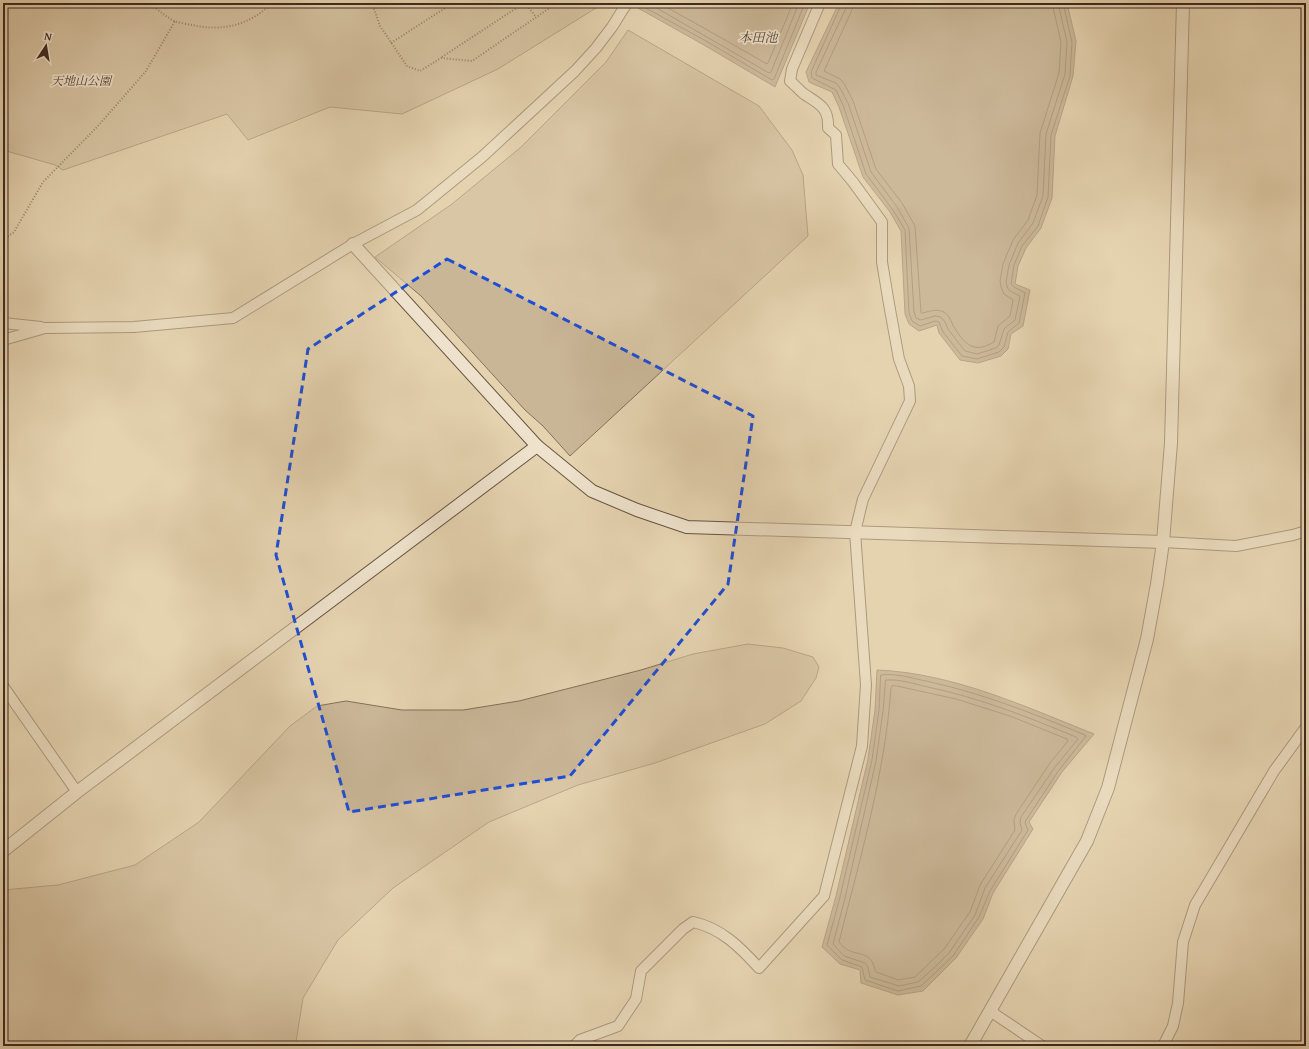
<svg xmlns="http://www.w3.org/2000/svg" width="1309" height="1049" font-family="'Gentium Book Plus','Noto Serif JP',serif">
  <rect width="100%" height="100%" fill="#e5d3b0"/>
  <filter id="stains"><feTurbulence type="fractalNoise" baseFrequency=".005" numOctaves="4"/><feColorMatrix values="0 0 0 0 .2 0 0 0 0 .09 0 0 0 0 .02 0 0 0 .5 -.17"/></filter>
  <radialGradient id="worn" r=".72"><stop offset=".6" stop-color="#630" stop-opacity="0"/><stop offset="1" stop-color="#630" stop-opacity=".3"/></radialGradient>
  <g fill="#c9b697" stroke="#84705b">
    <path d="M3,3H604L498,69L402,114L330,107L248,140L227,114L63,170L55,165L3,150Z"/>
    <path d="M628,30L759,106L792,150L803,175L808,236L570,456L543,426L525,410L421,296L375,257L452,204L521,147L606,62Z"/>
    <path d="M748,644L783,648L813,657L819,667L816,678L801,701L765,724L655,763L578,785L489,822L393,888L338,940L303,998L296,1042L294,1046H3V890L58,885L135,865L199,822L290,726L317,706L346,701L402,710H463L519,701L641,670L693,654Z"/>
  </g>
  <g fill="#ad997f" stroke="#816c59">
    <path d="M640,3H810L775,87L704,45L638,8Z"/>
    <path d="M839,3H1067L1076,41L1073,76L1055,136L1052,198L1041,228L1026,248L1018,266L1015,284L1030,290L1023,326L1011,334L1008,349L1001,356L978,363L960,360L939,333L937,325L919,331L909,324L905,314L901,231L890,212L863,177L839,107L832,92L809,82L806,72Z"/>
    <path d="M877,670C952,673 1024,706 1094,734L1062,772L1029,822L1033,829L993,893L983,919L956,958L923,991L898,995L861,983L860,970L840,964L822,947L836,896L868,759L875,710Z"/>
  </g>
  <g fill="none" stroke-linecap="round" stroke-linejoin="round">
    <g stroke="#76614f" stroke-width="1">
      <path d="M643,3L644,7L706,41L772,80L774,79L805,3"/>
      <path d="M648,3L769,73L771,72L799,3"/>
      <path d="M659,3L711,32L767,64L768,63L793,3"/>
      <path d="M842,3L811,72L812,78L836,90L843,105L866,174L893,210L905,230L909,313L912,321L920,326L935,321L939,322L943,332L962,356L977,359L999,352L1004,347L1008,332L1019,323L1025,293L1014,287L1011,284L1014,265L1022,246L1038,226L1048,197L1051,135L1070,76L1072,42L1063,3"/>
      <path d="M847,3L846,8L816,72V75L836,83L840,88L848,103L871,172L897,207L909,228L914,312L916,318L921,320L935,316L941,317L945,322L948,329L965,351L977,354L996,348L999,345L1004,329L1015,320L1020,296L1010,291L1007,287L1006,282L1009,265L1018,243L1033,223L1043,196L1046,134L1065,74L1067,42L1058,3"/>
      <path d="M853,3L852,10L824,71L840,79L845,85L853,101L876,169L902,203L915,226L921,313H923C933,310 944,307 950,319C952,321 952,325 954,327C965,345 974,354 994,342L998,326L1010,316L1013,300L1004,294L1001,287L1000,281L1003,264L1013,240L1028,220L1037,195L1040,133L1059,73L1061,42L1052,3"/>
      <path d="M881,675C896,673 911,678 926,681C982,693 1032,713 1085,735L1086,736L1059,770L1026,820L1025,823L1028,830L990,891L979,917L953,956L921,986L898,991L865,980L862,967L842,960L827,945L840,897L872,760L879,710Z"/>
      <path d="M886,680C900,679 914,684 928,687C980,698 1028,717 1076,737L1078,739L1055,767L1021,817L1020,823L1022,830L985,888L975,915L949,953L935,967L918,982L899,986L870,977L868,967L865,963L844,956L833,944L845,898L876,761L883,711Z"/>
      <path d="M897,686L956,699L1010,716L1067,739L1068,741L1050,763L1016,814L1014,820L1015,830L980,885L970,912L944,949L915,977L898,980L876,972C874,968 874,964 871,960C863,950 850,957 839,942C860,858 885,774 891,688L892,686Z"/>
    </g>
    <defs>
      <g id="minor">
        <path d="M3,323L41,327"/>
        <path d="M3,340L45,328L134,327L233,318L353,244L417,210L482,157L575,71L596,48L612,27L627,3"/>
        <path d="M1163,542L1236,546L1293,535L1306,531"/>
        <path d="M3,686L77,792"/>
        <path d="M990,1011L1042,1046"/>
        <path d="M574,1046L580,1040L618,1026L636,999L641,971L683,929L693,922C721,928 740,947 759,968L824,896L862,746L866,685L855,532L863,499L910,401L909,386L899,359L889,304L882,262V222L853,182L838,164L836,135L828,128C829,107 819,104 804,94C799,90 795,85 790,81L792,69L820,3"/>
        <path d="M1163,1046L1173,1026L1178,1003L1183,942L1195,905L1274,771L1306,727"/>
      </g>
      <g id="tertiary">
        <path d="M353,244L537,446L592,491L637,510L687,527L1163,542"/>
        <path d="M3,851L77,792L537,446"/>
        <path d="M970,1046L1087,841L1108,788L1147,639L1157,584L1163,542L1171,443L1183,3"/>
      </g>
    </defs>
    <use href="#minor" stroke="#685443" stroke-width="12"/>
    <use href="#tertiary" stroke="#685443" stroke-width="14"/>
    <g stroke="#3f291f" stroke-width="2" stroke-dasharray="1 2" stroke-linecap="butt">
      <path d="M149,3C157,9 165,16 174,21C179,23 187,24 192,25C223,32 250,25 272,3"/>
      <path d="M372,3L380,26L407,66L420,71L441,58L472,61L557,3"/>
      <path d="M525,3L536,17"/>
      <path d="M391,43L453,3"/>
      <path d="M442,57L524,3"/>
      <path d="M3,240L14,232L43,182L98,126L146,71L175,21"/>
    </g>
    <use href="#minor" stroke="#eee2cc" stroke-width="10"/>
    <use href="#tertiary" stroke="#eee2cc" stroke-width="12"/>
  </g>
  <path d="M0 0H1309V1049H0ZM447,259L753,416L728,584L570,776L349,812L276,555L308,349Z" fill="#e5d3b0" fill-opacity=".55" fill-rule="evenodd"/>
  <path fill="none" stroke="#1d4ed8" stroke-width="3" stroke-dasharray="8 5" stroke-linejoin="round" d="M447,259L753,416L728,584L570,776L349,812L276,555L308,349Z"/>
  <g text-anchor="middle" stroke-width="3.5" stroke-linejoin="round" paint-order="stroke">
    <g font-size="12" font-style="italic" fill="#5b4537" stroke="#eee2cc">
      <text x="81" y="85">天地山公園</text>
    </g>
    <g font-size="13" font-style="italic" fill="#5a4537" stroke="#eee2cc">
      <text x="758" y="42">本田池</text>
    </g>
  </g>
  <rect width="1309" height="1049" fill="none" stroke="#e5d3b0" stroke-width="16"/>
  <rect x="4" y="4" width="1301" height="1041" fill="none" stroke="#3f291f" stroke-width="2"/>
  <rect x="8" y="8" width="1293" height="1033" fill="none" stroke="#3f291f"/>
  <g transform="translate(46 46) rotate(12)" stroke="#eee2cc" stroke-width="3" paint-order="stroke">
  <path d="M0-3L7 15L0 10L-7 15Z" fill="#3f291f"/>
  <text y="-6" font-size="11" font-weight="bold" text-anchor="middle" fill="#3f291f">N</text>
  </g>
  <rect width="100%" height="100%" filter="url(#stains)"/>
  <rect width="100%" height="100%" fill="url(#worn)"/>
</svg>
